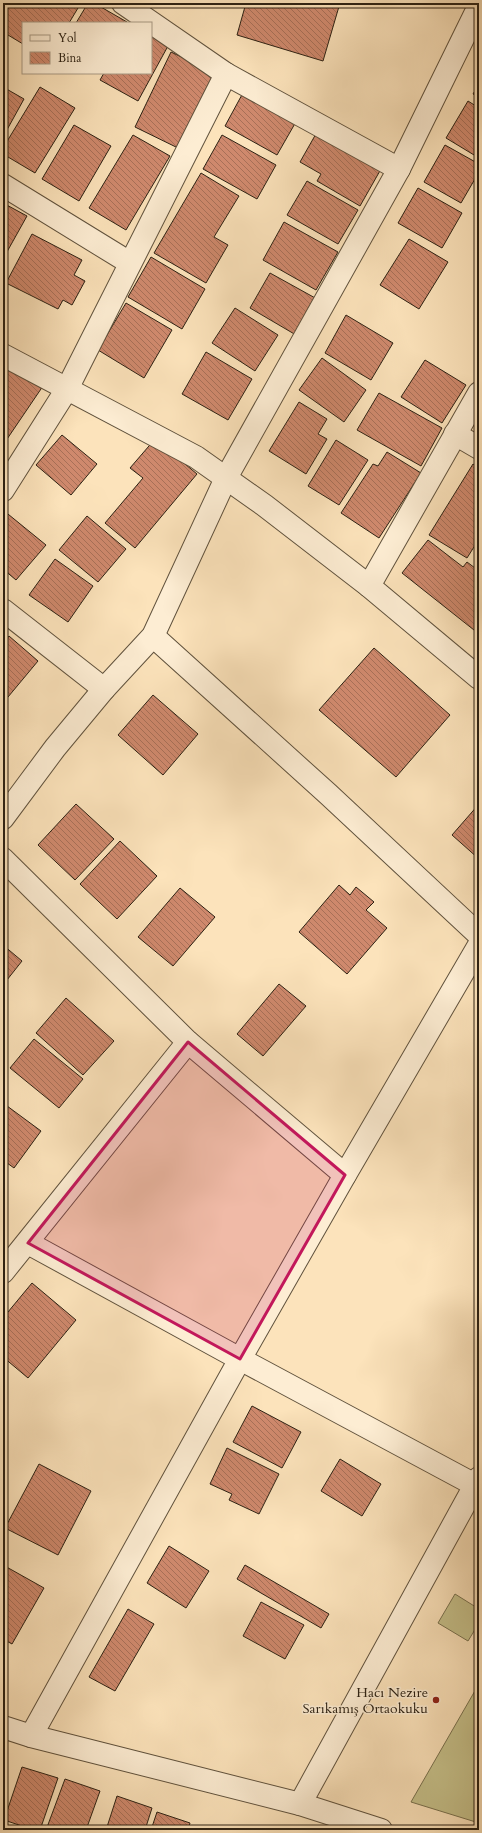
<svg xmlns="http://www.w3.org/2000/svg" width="482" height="1833" font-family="Cardo,serif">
  <defs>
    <pattern id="building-back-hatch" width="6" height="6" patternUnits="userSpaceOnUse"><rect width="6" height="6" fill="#cf896d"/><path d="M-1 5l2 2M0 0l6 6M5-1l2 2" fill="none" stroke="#a87058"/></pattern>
  </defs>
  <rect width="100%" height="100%" fill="#fce3bb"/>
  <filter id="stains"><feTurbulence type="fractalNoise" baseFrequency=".005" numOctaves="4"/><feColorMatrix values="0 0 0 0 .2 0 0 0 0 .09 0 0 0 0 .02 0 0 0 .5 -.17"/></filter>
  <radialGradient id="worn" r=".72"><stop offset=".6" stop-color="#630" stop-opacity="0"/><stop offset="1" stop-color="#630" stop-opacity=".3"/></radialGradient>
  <g fill="#c6c18b" stroke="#79714f">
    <path d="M455,1594L479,1609V1623L468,1641L438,1623Z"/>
    <path d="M476,1689L479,1691V1823L411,1802Z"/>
  </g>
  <g fill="url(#building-back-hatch)" stroke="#2c2113">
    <path d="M3,3H81L69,23H23V44L3,32Z"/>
    <path d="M88,3H94L127,22L126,23H76Z"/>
    <path d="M246,3H340L323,61L237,35Z"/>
    <path d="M151,36L168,46L138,101L100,80L104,73H151Z"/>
    <path d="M171,52L215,73L178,148L135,127Z"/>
    <path d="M479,84V97L473,94Z"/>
    <path d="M3,87L24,99L3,137Z"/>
    <path d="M40,87L75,108L35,173L3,154V148Z"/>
    <path d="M244,91L297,120L277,155L225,126Z"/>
    <path d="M468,101L479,108V158L446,138Z"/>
    <path d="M74,125L111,146L79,201L42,179Z"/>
    <path d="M317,132L381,169L360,206L317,181L321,174L300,162Z"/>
    <path d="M133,135L170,156L126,230L89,208Z"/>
    <path d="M222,135L276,165L257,199L203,169Z"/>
    <path d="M445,145L479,164V172L461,203L424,182Z"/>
    <path d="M201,173L239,196L214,237L228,245L206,283L154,253Z"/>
    <path d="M307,181L358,210L338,244L287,215Z"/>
    <path d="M418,188L462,213L442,248L398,223Z"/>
    <path d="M3,203L27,216L3,259Z"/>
    <path d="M284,222L338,252L316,290L263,260Z"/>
    <path d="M32,234L82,260L74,275L85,281L72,305L63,300L58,309L6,283Z"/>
    <path d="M409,239L448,262L419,309L380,285Z"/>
    <path d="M151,257L205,289L182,329L128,297Z"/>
    <path d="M270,273L317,299L296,335L250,308Z"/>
    <path d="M126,303L172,330L144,378L98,350Z"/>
    <path d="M235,308L278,335L255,371L212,343Z"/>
    <path d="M346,315L393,343L371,380L325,353Z"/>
    <path d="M206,352L252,379L228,420L182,394Z"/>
    <path d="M322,358L366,390L344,422L299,390Z"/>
    <path d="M425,360L466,385L442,423L401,397Z"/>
    <path d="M3,366L43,386L3,445Z"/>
    <path d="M379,393L442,428L421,466L357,430Z"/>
    <path d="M299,402L327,419L318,434L327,439L306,474L269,451Z"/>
    <path d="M62,435L97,464L71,495L36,465Z"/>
    <path d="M155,439L197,474L135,548L105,523L143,478L130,468Z"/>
    <path d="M336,440L368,460L339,505L308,486Z"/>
    <path d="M387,452L421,473L379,538L341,513L373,464L378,466Z"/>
    <path d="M473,464L479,468V539L467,558L429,535Z"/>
    <path d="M3,510L46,545L16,580L3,569Z"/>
    <path d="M87,516L126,549L98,582L59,550Z"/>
    <path d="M428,540L463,567L467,562L479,571V634L402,573Z"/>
    <path d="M55,559L93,586L68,622L29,595Z"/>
    <path d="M9,636L38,661L3,703V644Z"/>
    <path d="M374,648L450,715L396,777L319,710Z"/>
    <path d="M153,695L198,734L163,775L118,735Z"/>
    <path d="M76,804L114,839L75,880L38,845Z"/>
    <path d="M479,804V859L452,835Z"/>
    <path d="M120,841L157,876L117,919L80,884Z"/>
    <path d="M339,885L350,895L356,887L374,902L366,910L387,928L347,974L299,932Z"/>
    <path d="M180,888L215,917L173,966L138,937Z"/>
    <path d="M3,945L22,961L3,985Z"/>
    <path d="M279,984L306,1006L263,1056L237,1034Z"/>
    <path d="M66,998L114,1041L83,1075L36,1033Z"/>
    <path d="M34,1039L83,1079L59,1108L10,1068Z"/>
    <path d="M3,1103L41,1131L14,1168L3,1160Z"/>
    <path d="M32,1283L76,1320L28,1378L3,1357V1318Z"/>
    <path d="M252,1406L301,1432L282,1468L233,1442Z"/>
    <path d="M227,1448L279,1474L259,1514L229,1500L232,1494L210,1484Z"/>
    <path d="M340,1459L381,1484L362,1516L321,1491Z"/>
    <path d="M39,1464L91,1491L58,1555L5,1528Z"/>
    <path d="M169,1546L209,1571L186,1608L147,1583Z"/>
    <path d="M3,1565L44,1588L12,1644L3,1639Z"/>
    <path d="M245,1565L329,1614L321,1628L237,1579Z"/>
    <path d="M261,1602L304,1625L285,1659L243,1636Z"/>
    <path d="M128,1609L154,1624L115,1691L89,1677Z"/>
    <path d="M22,1767L58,1778L40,1830H34L4,1820Z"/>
    <path d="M65,1779L100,1791L86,1830H46Z"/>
    <path d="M117,1796L152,1808L145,1830H106Z"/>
    <path d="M157,1812L190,1823L188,1830H151Z"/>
  </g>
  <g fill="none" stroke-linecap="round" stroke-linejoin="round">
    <defs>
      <g id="minor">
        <path d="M399,169L479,6"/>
        <path d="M3,185L130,263"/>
        <path d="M3,355L196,457L264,505L369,586L479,393"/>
        <path d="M455,434L479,448"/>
        <path d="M3,490L67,389L226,74L123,3"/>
        <path d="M369,586L479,678"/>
        <path d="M3,610L104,689"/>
        <path d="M153,636L328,794L479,935"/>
        <path d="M3,818L55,748L104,689L153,636L226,478L399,169L226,74"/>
        <path d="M3,859L188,1042L345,1175"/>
        <path d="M28,1243L240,1359L475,1485"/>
        <path d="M3,1272L188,1042"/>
        <path d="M3,1727L31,1736L300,1804L381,1830"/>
        <path d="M31,1736L240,1359L345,1175L479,945"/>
        <path d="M300,1804L479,1478"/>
      </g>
    </defs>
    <use href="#minor" stroke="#60523d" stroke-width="24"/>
    <use href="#minor" stroke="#fdedd3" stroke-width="22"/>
  </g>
  <path fill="#c2185b" fill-opacity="0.2" stroke="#c2185b" stroke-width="3" stroke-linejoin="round" d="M188,1042L345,1175L240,1359L28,1243Z"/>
  <circle fill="#8f2418" stroke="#fdedd3" stroke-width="1.5" cx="436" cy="1700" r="4"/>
  <g text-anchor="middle" stroke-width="3" stroke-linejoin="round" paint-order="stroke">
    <g font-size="14" fill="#2c2113" stroke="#fdedd3" text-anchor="end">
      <text x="428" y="1697">Hacı Nezire<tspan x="428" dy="16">Sarıkamış Ortaokuku</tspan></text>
    </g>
  </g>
  <rect width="482" height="1833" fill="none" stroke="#fce3bb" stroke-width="16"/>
  <rect x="4" y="4" width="474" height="1825" fill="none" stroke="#2c2113" stroke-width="2"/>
  <rect x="8" y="8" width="466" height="1817" fill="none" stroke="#2c2113"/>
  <rect x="22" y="22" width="130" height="52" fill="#fdedd3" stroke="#a99b86"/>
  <rect x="30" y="35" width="20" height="6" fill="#fdedd3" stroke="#a99b86"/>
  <text x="58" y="42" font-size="12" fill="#2c2113">Yol</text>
  <rect x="30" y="52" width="20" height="12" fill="url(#building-back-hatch)" stroke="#a99b86"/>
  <text x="58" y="62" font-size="12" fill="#2c2113">Bina</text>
  <rect width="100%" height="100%" filter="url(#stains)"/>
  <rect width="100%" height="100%" fill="url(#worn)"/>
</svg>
